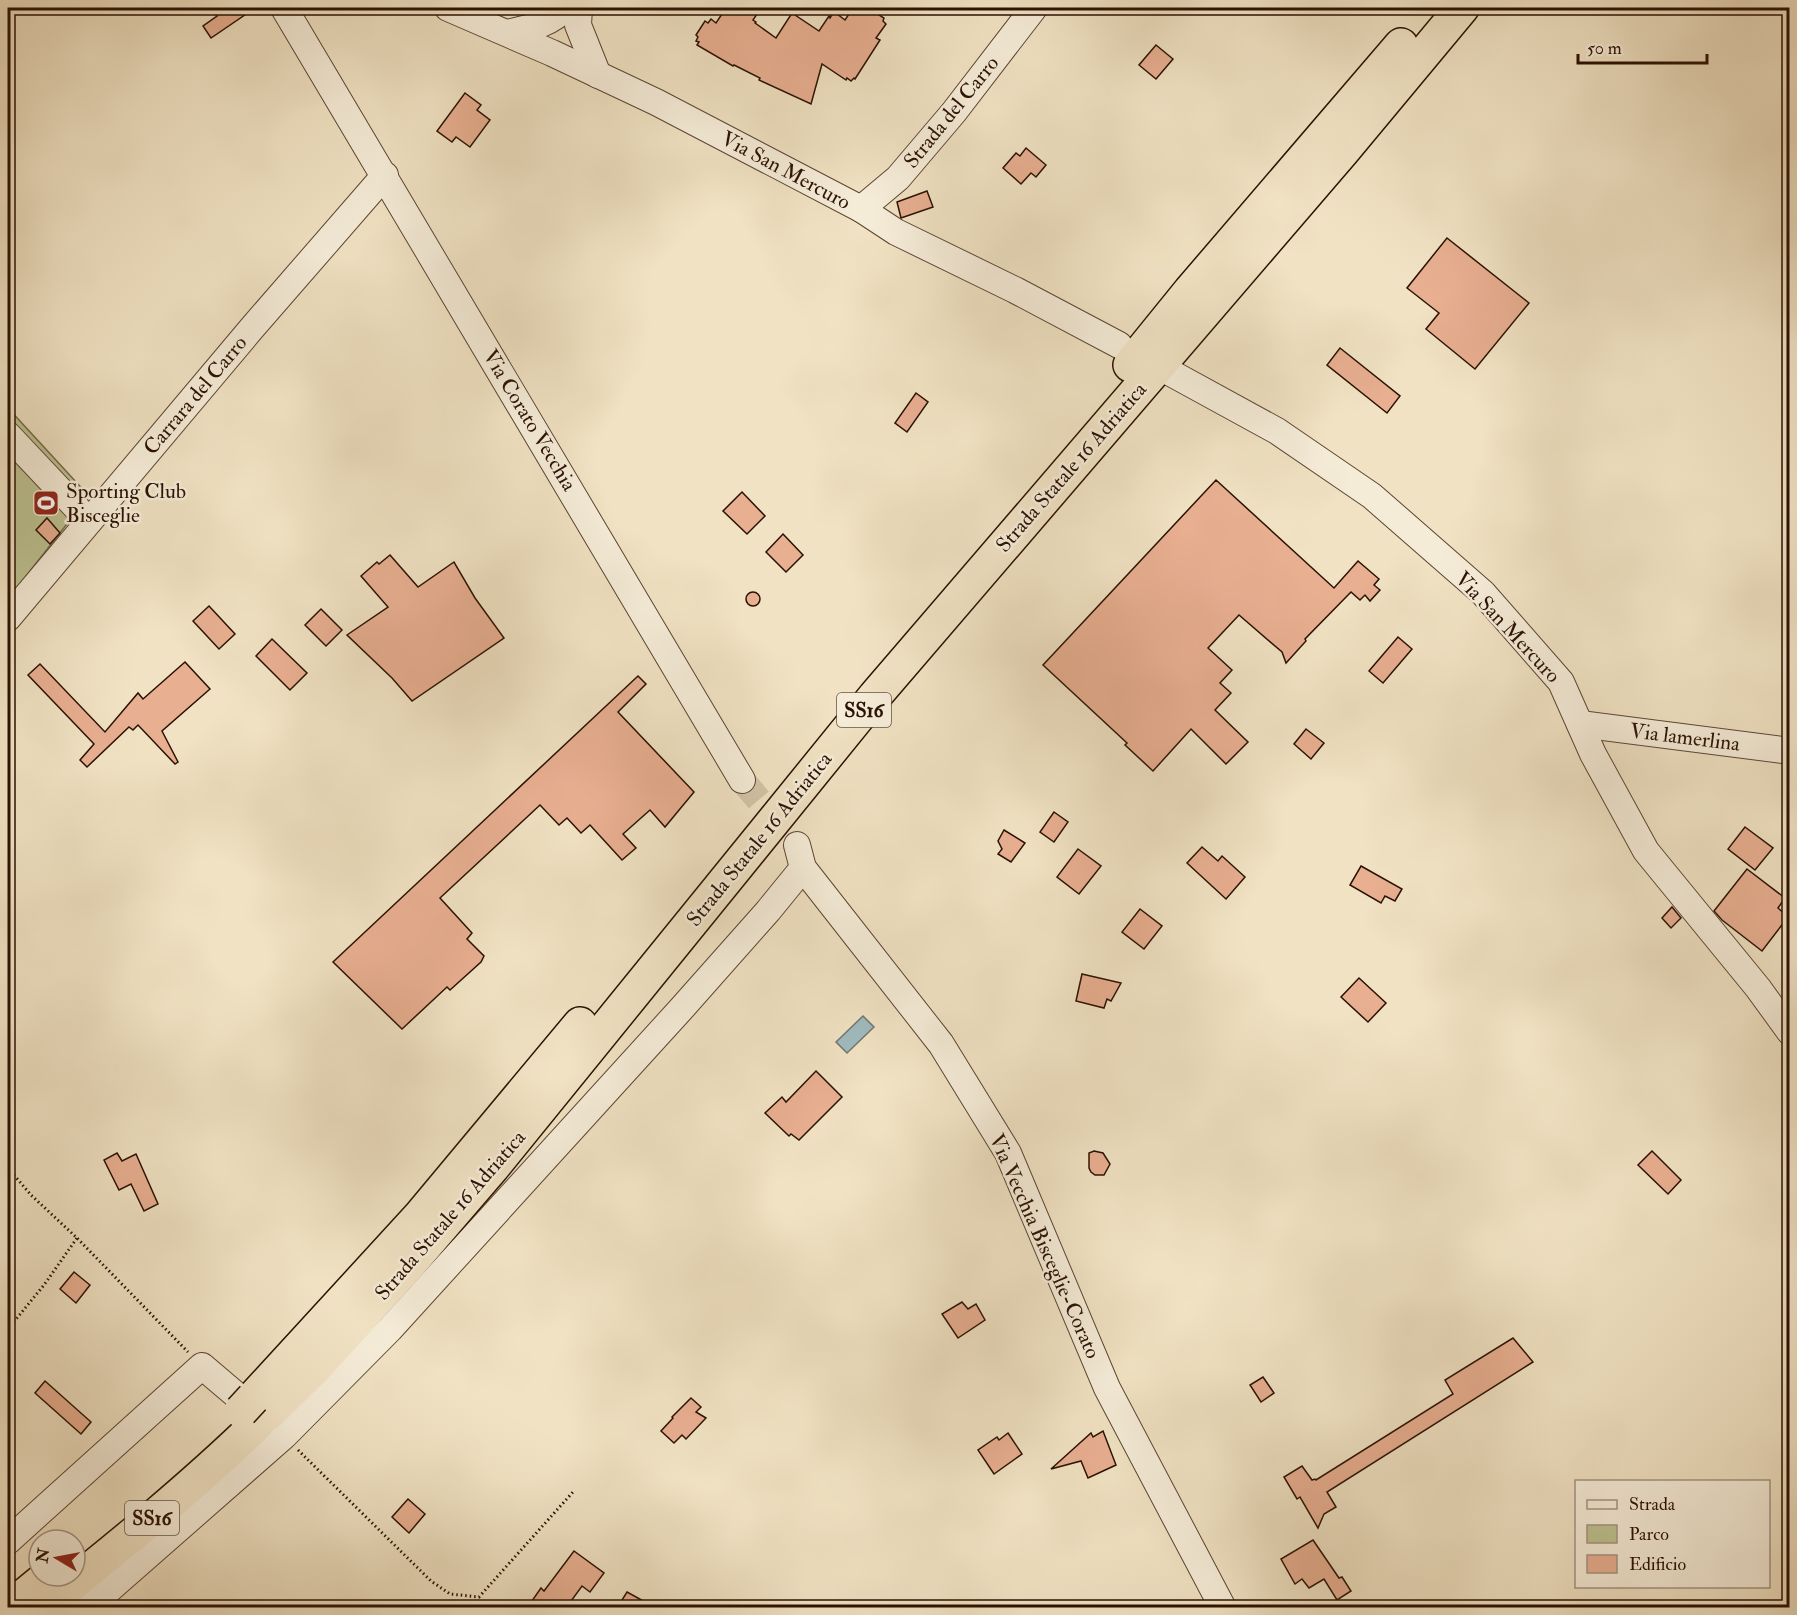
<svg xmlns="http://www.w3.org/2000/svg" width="1797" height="1615" font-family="'IM FELL Double Pica',serif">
  <rect width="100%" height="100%" fill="#f0e2c3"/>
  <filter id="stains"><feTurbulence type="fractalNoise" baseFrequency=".00333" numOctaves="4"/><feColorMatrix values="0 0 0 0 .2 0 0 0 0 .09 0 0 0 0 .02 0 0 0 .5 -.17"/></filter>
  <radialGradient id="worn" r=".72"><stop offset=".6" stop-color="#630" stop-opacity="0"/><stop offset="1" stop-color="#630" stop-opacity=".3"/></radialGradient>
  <path fill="#bdc291" stroke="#746a4a" stroke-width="1.5" d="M8,408L89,496L8,599Z"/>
  <path fill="#a0bbbf" stroke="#717774" stroke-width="1.5" d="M863,1016L874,1027L847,1053L836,1042Z"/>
  <g fill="#e8af91" stroke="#2a1103" stroke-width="1.5">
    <path d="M211,8H255L211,38L203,26L217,16Z"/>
    <path d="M726,8H761L753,20L756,22L755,23L776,38L792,13L819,31L829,16L830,18L833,13L837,14L845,20L853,8H868L884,18L883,21L886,24L876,38L880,40L855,79L854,78L851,81L847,78L846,80L822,64L811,104L759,80L760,78L734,65L733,66L697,45L699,42L696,41L698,37L696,35L705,21L708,23L711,19L716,23Z"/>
    <path d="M1156,45L1173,59L1156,79L1139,65Z"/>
    <path d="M465,93L481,105L477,110L490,120L470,147L456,137L452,142L437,131Z"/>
    <path d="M1026,148L1046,165L1036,177L1031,173L1021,184L1003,168L1016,153L1020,156Z"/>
    <path d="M927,191L933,207L901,218L897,202Z"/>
    <path d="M1447,238L1529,303L1475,369L1426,329L1439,313L1407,288Z"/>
    <path d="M1340,348L1400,396L1387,413L1327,365Z"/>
    <path d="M916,393L928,402L907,432L895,423Z"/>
    <path d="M1216,480L1334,588L1358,561L1379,579L1374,585L1380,590L1370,601L1365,595L1360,600L1351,592L1305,639L1306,641L1286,663L1282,652L1239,615L1208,648L1232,670L1220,683L1231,693L1215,710L1248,742L1226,764L1191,729L1153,771L1125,745L1127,743L1043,665Z"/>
    <path d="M742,492L765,516L747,534L723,511Z"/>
    <path d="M47,518L60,533L50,544L36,530Z"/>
    <path d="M783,534L803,555L786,572L766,552Z"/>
    <path d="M390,555L418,587L454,562L475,598L504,638L412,701L392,678L347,635L388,607L361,576L377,562L379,564Z"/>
    <circle cx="753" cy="599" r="7"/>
    <path d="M209,606L235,634L219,649L193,621Z"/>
    <path d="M321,609L342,630L326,646L305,625Z"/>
    <path d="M1398,637L1412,649L1383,683L1369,671Z"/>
    <path d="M272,639L307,673L290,690L256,656Z"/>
    <path d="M185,662L210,689L162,731L178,762L175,764L138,725L133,730L129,727L87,767L80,760L94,744L28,675L40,664L105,732L138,693L143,699Z"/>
    <path d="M638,676L646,684L618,712L694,792L665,827L650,810L623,834L636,848L622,860L590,825L581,833L567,818L559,825L540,805L440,898L472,933L467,939L484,956L481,962L450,990L447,987L402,1029L333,962Z"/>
    <path d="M1306,729L1324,743L1311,759L1294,744Z"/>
    <path d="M1054,812L1068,822L1054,842L1040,832Z"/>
    <path d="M1745,827L1773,848L1755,870L1728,849Z"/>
    <path d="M1004,830L1025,843L1011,862L998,854L1002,849L998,841Z"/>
    <path d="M1202,847L1218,861L1222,856L1245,877L1226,899L1187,863Z"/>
    <path d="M1078,849L1101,866L1079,894L1057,877Z"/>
    <path d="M1361,866L1402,889L1395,901L1385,896L1381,903L1350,885Z"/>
    <path d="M1747,869L1785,898L1778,908L1788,917L1762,951L1722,920L1714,911Z"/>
    <path d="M1672,907L1681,918L1671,928L1662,918Z"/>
    <path d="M1140,909L1162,926L1144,949L1122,932Z"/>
    <path d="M1082,974L1121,983L1111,1001L1107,999L1104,1008L1076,1001Z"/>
    <path d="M1359,978L1386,1003L1368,1022L1341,997Z"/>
    <path d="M816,1071L842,1097L799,1140L791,1134L789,1136L765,1113L782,1097L786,1102Z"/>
    <path d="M1094,1151L1103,1153L1110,1164L1104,1175H1095L1091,1172L1089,1168V1153Z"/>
    <path d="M1652,1151L1681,1180L1668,1194L1638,1165Z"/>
    <path d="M117,1153L122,1161L136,1154L158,1204L144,1211L131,1184L119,1190L104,1160Z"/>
    <path d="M74,1272L90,1285L76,1303L60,1289Z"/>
    <path d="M962,1302L968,1309L976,1304L985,1320L958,1338L942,1314Z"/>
    <path d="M1513,1338L1533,1362L1327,1492L1336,1507L1324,1514L1318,1528L1300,1497L1297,1499L1284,1477L1302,1466L1312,1480L1315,1479L1316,1480L1453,1394L1445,1380Z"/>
    <path d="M1263,1377L1274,1393L1261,1402L1250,1385Z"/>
    <path d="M45,1381L91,1422L81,1434L35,1393Z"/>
    <path d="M691,1398L701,1407L696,1412L706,1418L686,1439L682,1435L674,1443L661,1431L673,1418L672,1417Z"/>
    <path d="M1103,1431L1116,1465L1088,1478L1081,1461L1051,1469L1091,1433L1093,1437Z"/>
    <path d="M1008,1433L1022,1454L994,1474L978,1450L997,1437L999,1440Z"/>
    <path d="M408,1499L425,1514L409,1533L392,1517Z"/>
    <path d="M1313,1540L1339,1578L1342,1577L1351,1591L1337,1600L1324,1579L1309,1588L1302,1579L1295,1584L1281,1559Z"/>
    <path d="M574,1551L604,1573L590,1592L582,1586L566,1608H527L541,1588L544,1591Z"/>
    <path d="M627,1592L656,1608H617Z"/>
  </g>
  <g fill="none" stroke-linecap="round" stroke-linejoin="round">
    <path stroke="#d2c3a6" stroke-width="26" stroke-dasharray="26 13" stroke-linecap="butt" d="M742,780L797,845"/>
    <defs>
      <g id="minor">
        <path d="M284,8L742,780"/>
        <path d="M448,8L552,53L656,102L861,209L896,232L1015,290L1119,345"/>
        <path d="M579,8L578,25L598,75"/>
        <path d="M507,33C528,28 550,25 565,8"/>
        <path d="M861,209L898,178L954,112L1034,8"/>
        <path d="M1171,373L1277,431L1372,496L1483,593L1561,682L1593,754L1646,851L1758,988L1790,1032"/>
        <path d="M8,435L89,521"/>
        <path d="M8,618L252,328L385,175"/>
        <path d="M1580,724L1790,751"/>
        <path d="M797,845L803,868L941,1044L1008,1153L1107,1388L1223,1608"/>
        <path d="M8,1541L202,1366L261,1416"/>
        <path d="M88,1608L284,1436L390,1329L682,1008L768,911L803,868"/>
      </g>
      <g id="highway">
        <path d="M1130,365L1190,291L1401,45"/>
        <path d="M253,1398L419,1217L580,1024"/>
        <path d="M268,1414L314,1369L407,1267L493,1167L875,696L1343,151L1462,8"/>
        <path d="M9,1608L48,1576"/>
        <path d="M42,1608C116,1549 190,1489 258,1423"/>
      </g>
    </defs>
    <use href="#minor" stroke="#5c4533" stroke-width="28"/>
    <use href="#highway" stroke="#2a1103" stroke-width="36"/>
    <g stroke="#2a1103" stroke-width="3" stroke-dasharray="1.5 3" stroke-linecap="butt">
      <path d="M8,1168L31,1195L77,1238L188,1352"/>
      <path d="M8,1329L44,1285L77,1238"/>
      <path d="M298,1450L431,1581L450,1594L479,1597L573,1492"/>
    </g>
    <use href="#minor" stroke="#f5ecd8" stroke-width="26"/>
    <use href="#highway" stroke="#f0e2c3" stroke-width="33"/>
    <defs>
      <path id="highway-bridge" d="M241,1411L253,1398"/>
    </defs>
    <use href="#highway-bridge" stroke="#2a1103" stroke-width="36" stroke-linecap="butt"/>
    <use href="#highway-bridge" stroke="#f0e2c3" stroke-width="33"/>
  </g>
  <defs>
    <symbol id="stadium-square" viewBox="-11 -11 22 22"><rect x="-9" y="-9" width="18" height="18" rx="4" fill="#8f2418" stroke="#f5ecd8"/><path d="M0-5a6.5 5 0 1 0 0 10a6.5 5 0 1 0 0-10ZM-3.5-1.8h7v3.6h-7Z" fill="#fff"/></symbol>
  </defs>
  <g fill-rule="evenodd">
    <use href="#stadium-square" x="31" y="488" width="30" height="30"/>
  </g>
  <g text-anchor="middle" stroke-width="5" stroke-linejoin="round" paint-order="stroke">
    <g fill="#f5ecd8" stroke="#675343" stroke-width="1.5">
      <rect x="837" y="693" width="54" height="34" rx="4.5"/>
      <rect x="125" y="1501" width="54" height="34" rx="4.5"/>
    </g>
    <g font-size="20" font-weight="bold" fill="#2a1103">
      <text x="864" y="717">SS16</text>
      <text x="152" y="1525">SS16</text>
    </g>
    <g font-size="21" fill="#2a1103" stroke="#f5ecd8">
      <text transform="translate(951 112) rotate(-51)" y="7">Strada del Carro</text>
      <text transform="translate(786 170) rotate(28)" y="7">Via San Mercuro</text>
      <text transform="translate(195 395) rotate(-50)" y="7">Carrara del Carro</text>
      <text transform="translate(530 420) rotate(59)" y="7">Via Corato Vecchia</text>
      <text transform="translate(1071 467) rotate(-49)" y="7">Strada Statale 16 Adriatica</text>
      <text transform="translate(1508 627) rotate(47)" y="7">Via San Mercuro</text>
      <text transform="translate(1685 737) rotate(7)" y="7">Via lamerlina</text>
      <text transform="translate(759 839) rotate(-51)" y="7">Strada Statale 16 Adriatica</text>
      <text transform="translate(450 1215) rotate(-49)" y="7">Strada Statale 16 Adriatica</text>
      <text transform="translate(1045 1246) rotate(66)" y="7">Via Vecchia Bisceglie-Corato</text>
    </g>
    <g font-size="21" fill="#2a1103" stroke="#f5ecd8" text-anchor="start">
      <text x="66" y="498">Sporting Club<tspan x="66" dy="24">Bisceglie</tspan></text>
    </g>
  </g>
  <rect width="1797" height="1615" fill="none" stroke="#f0e2c3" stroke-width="30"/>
  <rect x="9" y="9" width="1779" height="1597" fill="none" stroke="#2a1103" stroke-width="3"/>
  <rect x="15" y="15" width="1767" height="1585" fill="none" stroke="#2a1103" stroke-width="1.5"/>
  <rect x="1575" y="1480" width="195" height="108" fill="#f5ecd8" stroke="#a49483" stroke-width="1.5"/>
  <rect x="1587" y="1500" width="30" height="9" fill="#f5ecd8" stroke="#a49483" stroke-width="1.5"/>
  <text x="1629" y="1510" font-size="18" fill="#2a1103">Strada</text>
  <rect x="1587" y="1525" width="30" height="18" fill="#bdc291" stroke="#a49483" stroke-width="1.5"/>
  <text x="1629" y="1540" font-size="18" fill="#2a1103">Parco</text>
  <rect x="1587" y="1555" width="30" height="18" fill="#e8af91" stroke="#a49483" stroke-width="1.5"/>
  <text x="1629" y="1570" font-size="18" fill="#2a1103">Edificio</text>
  <g transform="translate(57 1558) rotate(280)"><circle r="28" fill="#f5ecd8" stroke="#a49483" stroke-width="1.5"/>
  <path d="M0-4.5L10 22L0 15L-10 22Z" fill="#8f2418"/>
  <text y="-9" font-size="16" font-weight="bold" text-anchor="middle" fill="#2a1103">N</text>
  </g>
  <path d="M1578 54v9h129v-9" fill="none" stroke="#2a1103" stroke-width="3"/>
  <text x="1587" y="54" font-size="18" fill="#2a1103" stroke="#f5ecd8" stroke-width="4.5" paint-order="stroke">50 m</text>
  <rect width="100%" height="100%" filter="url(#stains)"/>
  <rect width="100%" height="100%" fill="url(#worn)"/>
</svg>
